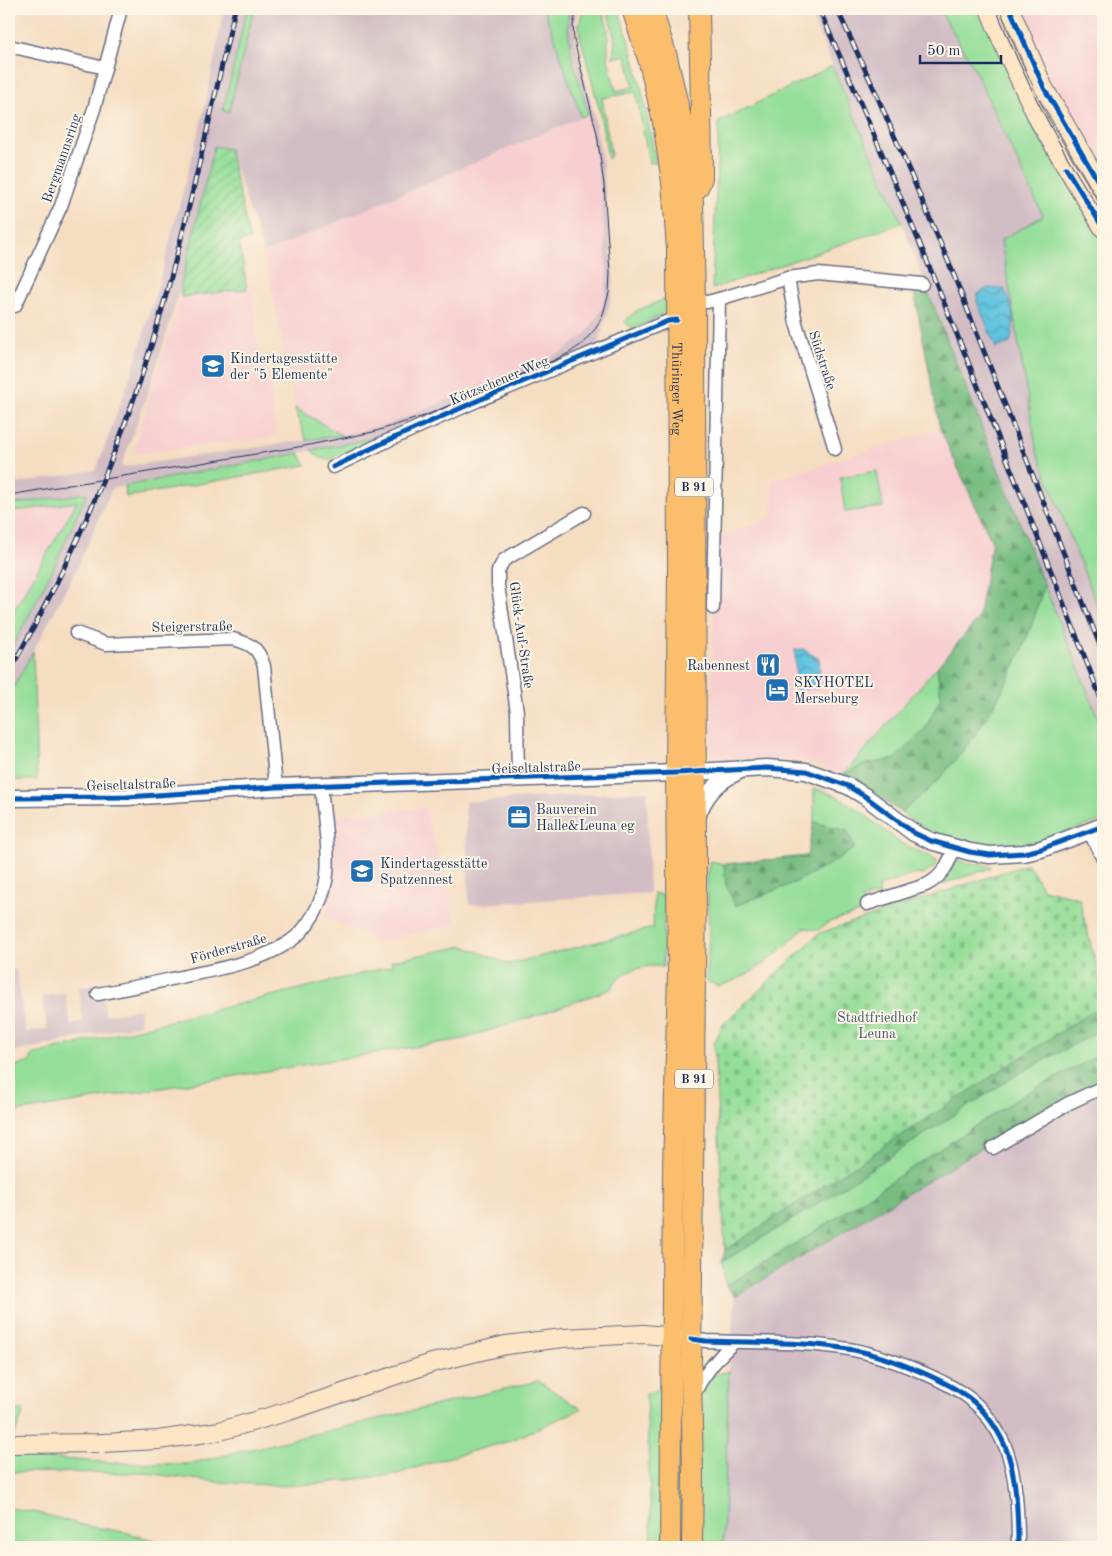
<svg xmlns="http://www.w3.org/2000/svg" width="1112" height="1556" font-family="'Old Standard TT',serif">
  <defs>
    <pattern id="forest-firs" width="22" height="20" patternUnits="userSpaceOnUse" patternTransform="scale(1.25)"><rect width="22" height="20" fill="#77bd81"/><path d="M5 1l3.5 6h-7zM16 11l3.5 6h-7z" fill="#619a6d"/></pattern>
    <pattern id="cemetery-stones" width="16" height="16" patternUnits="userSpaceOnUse" patternTransform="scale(1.25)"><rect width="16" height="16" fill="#94de99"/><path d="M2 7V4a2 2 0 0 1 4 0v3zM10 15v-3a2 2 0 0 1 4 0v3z" fill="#7fbf86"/></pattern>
    <pattern id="garden-furrows" width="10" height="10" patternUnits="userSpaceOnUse" patternTransform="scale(1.25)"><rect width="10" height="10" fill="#94de99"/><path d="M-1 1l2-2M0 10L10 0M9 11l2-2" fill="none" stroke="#7fbf86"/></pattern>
    <pattern id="water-waves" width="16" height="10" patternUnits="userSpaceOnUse" patternTransform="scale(1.25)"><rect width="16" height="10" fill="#61c4df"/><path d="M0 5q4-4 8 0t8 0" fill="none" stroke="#4fa0b8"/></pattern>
  </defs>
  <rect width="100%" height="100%" fill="#fcf5e5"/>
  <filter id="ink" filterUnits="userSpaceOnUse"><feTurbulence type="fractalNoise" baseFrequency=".02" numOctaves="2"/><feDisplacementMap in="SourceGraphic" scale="10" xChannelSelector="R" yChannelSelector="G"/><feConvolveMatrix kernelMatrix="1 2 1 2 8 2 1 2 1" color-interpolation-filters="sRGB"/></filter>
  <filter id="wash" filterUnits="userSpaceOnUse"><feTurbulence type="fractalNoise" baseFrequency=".0096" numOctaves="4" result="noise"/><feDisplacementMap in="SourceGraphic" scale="20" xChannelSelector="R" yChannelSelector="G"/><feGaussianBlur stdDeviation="1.12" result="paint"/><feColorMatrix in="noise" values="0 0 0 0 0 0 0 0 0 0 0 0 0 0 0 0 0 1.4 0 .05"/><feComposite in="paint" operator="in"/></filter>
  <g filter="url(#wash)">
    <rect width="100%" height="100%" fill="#f5ddc1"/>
    <g fill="#f7cfd0">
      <path d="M1021,9H1103V168L1051,85Z"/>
      <path d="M588,114L602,195L607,275L604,302L600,312L587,333L562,352L392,423L342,435L295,408L264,253Z"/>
      <path d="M252,288L258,349L266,358L276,433L273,437L132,454L181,297Z"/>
      <path d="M940,429L992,542L978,619L843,775L806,761L711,762L714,556L718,538L773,517V480Z"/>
      <path d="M78,502L9,619V512Z"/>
      <path d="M425,808L457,924L377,942L326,917L331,891L329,815Z"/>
    </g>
    <g fill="#d2bdc5">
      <path d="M224,9H247L224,111H230L254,9H547L581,117L264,253L229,149L214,146L181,285L153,378L121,467L342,435L392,423L562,352L587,333L600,312L604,302L607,275L602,195L588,114L569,36L567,22L569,9H578L575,25V40L592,106L602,159L613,272L614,283L610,303L598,344L419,422L389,433L355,442L112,488L79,564L33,652L9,695V654L53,569L87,494L9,505V485L96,470L133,369L160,279L205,107Z"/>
      <path d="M808,9H939L973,66L1043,216L1037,452L1103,620V730L998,469L902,223Z"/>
      <path d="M647,791L649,893L469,905L465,802Z"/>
      <path d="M16,969L26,1032L47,1029L42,997L65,993L71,1025L83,1022L79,987L101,985L106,1015L139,1009L141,1024L9,1053V971Z"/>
      <path d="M1103,1080V1547H723L729,1371L735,1297L1070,1095Z"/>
    </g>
    <g fill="#94de99" stroke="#58867c">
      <path d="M247,9H254L229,112L223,111Z"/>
      <path d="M535,9H569C564,40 580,83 588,114L581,117L552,31L544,10Z"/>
      <path d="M583,9H602L608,29V59L616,91L634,87L626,55L613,58L615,39L607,9H618C637,58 646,111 656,163H649L636,92L602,98L611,156L608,159L600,112L580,36L579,25Z"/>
      <path d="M939,9H982L1084,209L1103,237V620L1037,452L1001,240L1043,216L973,66Z"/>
      <path d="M832,66L902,223L712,289L719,122Z"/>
      <path d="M665,299L666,310L661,315L634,329L624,322L636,311Z"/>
      <path d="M295,408L342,435L306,440Z"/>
      <path d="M389,433L328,460L320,458L311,450L355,442Z"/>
      <path d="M299,453L306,465L126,497L125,486Z"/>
      <path d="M877,471L883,507L845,512L840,477Z"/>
      <path d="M87,493L53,569L9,654V619L77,502L9,512V505Z"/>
      <path d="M1044,584L1103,730V820L1032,844L990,848L939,838L901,813C913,802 927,792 938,780C990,723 1025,658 1044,584Z"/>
      <path d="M33,652L37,780H9V695Z"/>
      <path d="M937,667L941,697L925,729L895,759L863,765L843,775Z"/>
      <path d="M814,788L836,796L859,810L899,842L937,860L936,866L923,875L915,874L878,887L880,894L862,899L865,911L829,922L818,930L804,928C777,954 756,975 719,986L706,981L709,936L707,878L711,861L724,864L726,884L735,906L794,883L847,831L814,822Z"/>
      <path d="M955,861L991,866V868L939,885V884C947,877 952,871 955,861Z"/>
      <path d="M654,893L664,896L663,967C645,963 618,972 611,989L535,1016L463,1039L9,1113V1068L30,1062L32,1055L392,966L391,961L463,946L509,964L653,928Z"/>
      <path d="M1103,1029V1053L1029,1092L986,1119L811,1234L726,1286L722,1262L798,1216L1018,1074Z"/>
      <path d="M729,1371L723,1547H652L646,1393Z"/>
      <path d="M538,1381L581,1409L510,1441L443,1459L397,1474L325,1483L283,1486L218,1482L145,1473L9,1472V1455L118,1463L188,1464Z"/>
      <path d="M9,1410H24L9,1451Z"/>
      <path d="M9,1508L39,1513L82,1525L124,1532L157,1541L173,1547H9Z"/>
    </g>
    <g fill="url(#forest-firs)" stroke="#497670">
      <path d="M927,289L1044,584C1025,658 990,723 938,780C927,792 913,802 901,813L865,786L843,775L863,765L895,759L925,729L941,697L937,667L978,619L992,542L940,429L914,291Z"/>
      <path d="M814,822L847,831L855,848L825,867L794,883L735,906L726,884L724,864L807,856Z"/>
      <path d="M1103,1004V1029L1018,1074L798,1216L722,1262L725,1250Z"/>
      <path d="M1103,1053V1080L1070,1095L735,1297L726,1286L811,1234L986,1119L1029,1092Z"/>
    </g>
    <path fill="url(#cemetery-stones)" stroke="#58867c" d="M1028,864L1043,889L1079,898L1103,993V1004L725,1250L714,1044L723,1024L820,933Z"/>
    <path fill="url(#garden-furrows)" stroke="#58867c" d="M214,146L229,149L250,240L239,242L247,289L181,297V285Z"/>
    <g fill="url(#water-waves)" stroke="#3e7a9e">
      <path d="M988,288L1004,289C1014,309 1015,321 1010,343L996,348L977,301L978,294Z"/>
      <path d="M803,649L819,659L820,688L796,689L795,650Z"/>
    </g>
  </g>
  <g filter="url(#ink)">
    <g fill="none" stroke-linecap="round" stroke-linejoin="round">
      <defs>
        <g id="minor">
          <path d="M9,46L105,68"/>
          <path d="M788,278L796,323L835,449"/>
          <path d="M695,302H707L719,299L788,278L818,274L922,284"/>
          <path d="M9,303L15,306L61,206L94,109L121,9"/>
          <path d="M333,467L387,441L479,400L668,321L677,320"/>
          <path d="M713,608L719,299"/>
          <path d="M76,633L106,644L233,639C251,644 258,647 264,666L276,787"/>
          <path d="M518,779L517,712L498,586V571L504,560L584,513"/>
          <path d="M1089,831L1103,859"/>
          <path d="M867,904L926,885C942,877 948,865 954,849"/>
          <path d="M98,994C126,989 153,983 181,977C217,969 258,963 289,942C308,930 322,903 326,881C331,855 323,814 321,786"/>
          <path d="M993,1148L1067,1104L1103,1087"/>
          <path d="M691,1339L706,1341C755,1343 805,1341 854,1350C885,1356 943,1378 969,1398C984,1410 997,1428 1005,1446C1017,1475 1018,1516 1018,1547"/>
          <path d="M694,1394C704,1373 717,1358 734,1342"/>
        </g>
        <g id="tertiary">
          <path d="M9,798L127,797L276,787L676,773L767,768L806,771L848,786L866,797L914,833L931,841L970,852L990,855L1024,853L1041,849L1103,826"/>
          <path d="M697,818C703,796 719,780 739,771"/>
        </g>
        <g id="secondary">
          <path d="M989,9L1007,53L1039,121L1103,228"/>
          <path d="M1010,9L1044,88L1103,190"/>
          <path d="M9,1444L102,1443L158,1440L220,1431L289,1411L432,1363L506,1345L563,1338L644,1334L686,1338"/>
        </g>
        <g id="primary">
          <path id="s1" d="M632,9L649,62L663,122L672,182L677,249L678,570L676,773L678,971L673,1172L670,1547"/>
          <path d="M652,9L667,57L681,118L693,201L695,302L696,883L691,1372L693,1477L692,1547"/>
          <path d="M698,188L702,178V163L699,9"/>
        </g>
      </defs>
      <use href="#minor" stroke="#676c81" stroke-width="15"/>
      <use href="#tertiary" stroke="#676c81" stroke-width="19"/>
      <use href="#secondary" stroke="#676c81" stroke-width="20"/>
      <use href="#primary" stroke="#676c81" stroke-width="22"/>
      <use href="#minor" stroke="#fff" stroke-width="12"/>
      <use href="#tertiary" stroke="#fff" stroke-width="16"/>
      <use href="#secondary" stroke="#fde5c5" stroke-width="18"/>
      <use href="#primary" stroke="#fabe6d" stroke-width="20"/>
      <g stroke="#1b2f5e" stroke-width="1">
        <path d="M996,9C1025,81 1060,150 1103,215"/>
        <path d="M9,495L304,446L373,432L424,416L548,363L569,353L582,344L596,328L603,314L609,293L610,272L604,185L597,134L574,40L573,25L577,9"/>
      </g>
      <defs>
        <g id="rail">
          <path d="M819,9C921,237 1012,471 1103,704"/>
          <path d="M837,9L875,91L951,268L1103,653"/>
          <path d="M9,672C69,567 118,456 153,340C186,231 209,119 235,9"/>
        </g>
      </defs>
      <use href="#rail" stroke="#1b2f5e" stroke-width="5"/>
      <use href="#rail" stroke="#fcf5e5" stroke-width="3" stroke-dasharray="9" stroke-linecap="butt"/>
      <defs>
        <g id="cycleway">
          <path d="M1010,9L1044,88L1103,190"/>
          <path d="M1066,168L1103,228"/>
          <path d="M333,467L387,441L479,400L668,321L677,320"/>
          <path d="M9,798L127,797L276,787L676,773L767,768L806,771L848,786L866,797L914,833L931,841L970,852L990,855L1024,853L1041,849L1103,826"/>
          <path d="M691,1339L706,1341C755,1343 805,1341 854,1350C885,1356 943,1378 969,1398C984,1410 997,1428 1005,1446C1017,1475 1018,1516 1018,1547"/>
        </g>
      </defs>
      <use href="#cycleway" stroke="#fcf5e5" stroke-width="8"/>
      <use href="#cycleway" stroke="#0057b8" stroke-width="5"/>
    </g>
  </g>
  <defs>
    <symbol id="school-square" viewBox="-11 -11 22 22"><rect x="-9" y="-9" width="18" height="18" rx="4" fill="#1f6fb2" stroke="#fcf5e5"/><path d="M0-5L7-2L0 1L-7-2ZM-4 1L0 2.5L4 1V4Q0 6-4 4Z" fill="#fff"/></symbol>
    <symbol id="restaurant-square" viewBox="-11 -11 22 22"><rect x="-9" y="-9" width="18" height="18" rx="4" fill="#1f6fb2" stroke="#fcf5e5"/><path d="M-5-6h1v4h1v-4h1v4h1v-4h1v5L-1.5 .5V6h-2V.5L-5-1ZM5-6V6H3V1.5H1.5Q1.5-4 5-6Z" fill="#fff"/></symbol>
    <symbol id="hotel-square" viewBox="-11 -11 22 22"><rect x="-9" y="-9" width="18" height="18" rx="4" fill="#1f6fb2" stroke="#fcf5e5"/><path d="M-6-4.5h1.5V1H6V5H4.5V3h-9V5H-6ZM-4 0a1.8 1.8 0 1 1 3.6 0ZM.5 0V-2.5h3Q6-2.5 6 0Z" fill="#fff"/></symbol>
    <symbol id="office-square" viewBox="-11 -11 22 22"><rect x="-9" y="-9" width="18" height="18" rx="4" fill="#1f6fb2" stroke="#fcf5e5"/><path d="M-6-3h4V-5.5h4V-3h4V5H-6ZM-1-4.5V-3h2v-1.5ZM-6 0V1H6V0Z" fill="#fff"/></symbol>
  </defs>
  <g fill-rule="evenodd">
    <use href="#school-square" x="199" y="352" width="28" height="28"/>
    <use href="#restaurant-square" x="754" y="651" width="28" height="28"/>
    <use href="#hotel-square" x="763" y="676" width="28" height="28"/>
    <use href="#office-square" x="505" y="803" width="28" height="28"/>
    <use href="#school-square" x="348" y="857" width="28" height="28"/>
  </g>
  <g text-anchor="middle" stroke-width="4" stroke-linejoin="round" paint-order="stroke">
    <g fill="#fcf5e5" stroke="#5e6a86" stroke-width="1">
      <rect x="675" y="477.5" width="38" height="19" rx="4"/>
      <rect x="675" y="1069.5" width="38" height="19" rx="4"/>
    </g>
    <g font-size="12" font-weight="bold" fill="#1b2f5e">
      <text x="694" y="491">B 91</text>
      <text x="694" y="1083">B 91</text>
    </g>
    <g font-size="14" fill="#1b2f5e" stroke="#fcf5e5">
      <text transform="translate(61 158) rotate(-71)" y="5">Bergmannsring</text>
      <text transform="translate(823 360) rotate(72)" y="5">Südstraße</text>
      <text transform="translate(499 380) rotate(-23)" y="5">Kötzschener Weg</text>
      <text dy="5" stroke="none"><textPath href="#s1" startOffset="385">Thüringer Weg</textPath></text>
      <text transform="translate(192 626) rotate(-1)" y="5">Steigerstraße</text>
      <text transform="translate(522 635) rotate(82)" y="5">Glück-Auf-Straße</text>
      <text transform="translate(536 767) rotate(-2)" y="5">Geiseltalstraße</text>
      <text transform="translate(131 784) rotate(-2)" y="5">Geiseltalstraße</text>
      <text transform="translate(228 948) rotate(-16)" y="5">Förderstraße</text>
    </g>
    <g font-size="14" fill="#1b2f5e" stroke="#fcf5e5" text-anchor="start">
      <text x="230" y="363">Kindertagesstätte<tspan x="230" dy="16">der "5 Elemente"</tspan></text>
      <text x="750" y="670" text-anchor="end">Rabennest</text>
      <text x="794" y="687">SKYHOTEL<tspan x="794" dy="16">Merseburg</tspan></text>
      <text x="536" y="814">Bauverein<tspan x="536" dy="16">Halle&amp;Leuna eg</tspan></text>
      <text x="380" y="868">Kindertagesstätte<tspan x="380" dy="16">Spatzennest</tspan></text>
    </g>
    <g font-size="14" fill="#395b6d" stroke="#fcf5e5">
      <text x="877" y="1022">Stadtfriedhof<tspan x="877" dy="16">Leuna</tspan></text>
    </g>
  </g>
  <rect width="1112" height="1556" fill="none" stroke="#fcf5e5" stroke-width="30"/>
  <path d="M920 55v8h81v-8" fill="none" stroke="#1b2f5e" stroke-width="2.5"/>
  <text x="927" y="55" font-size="15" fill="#1b2f5e" stroke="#fcf5e5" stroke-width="4" paint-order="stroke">50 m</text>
</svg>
